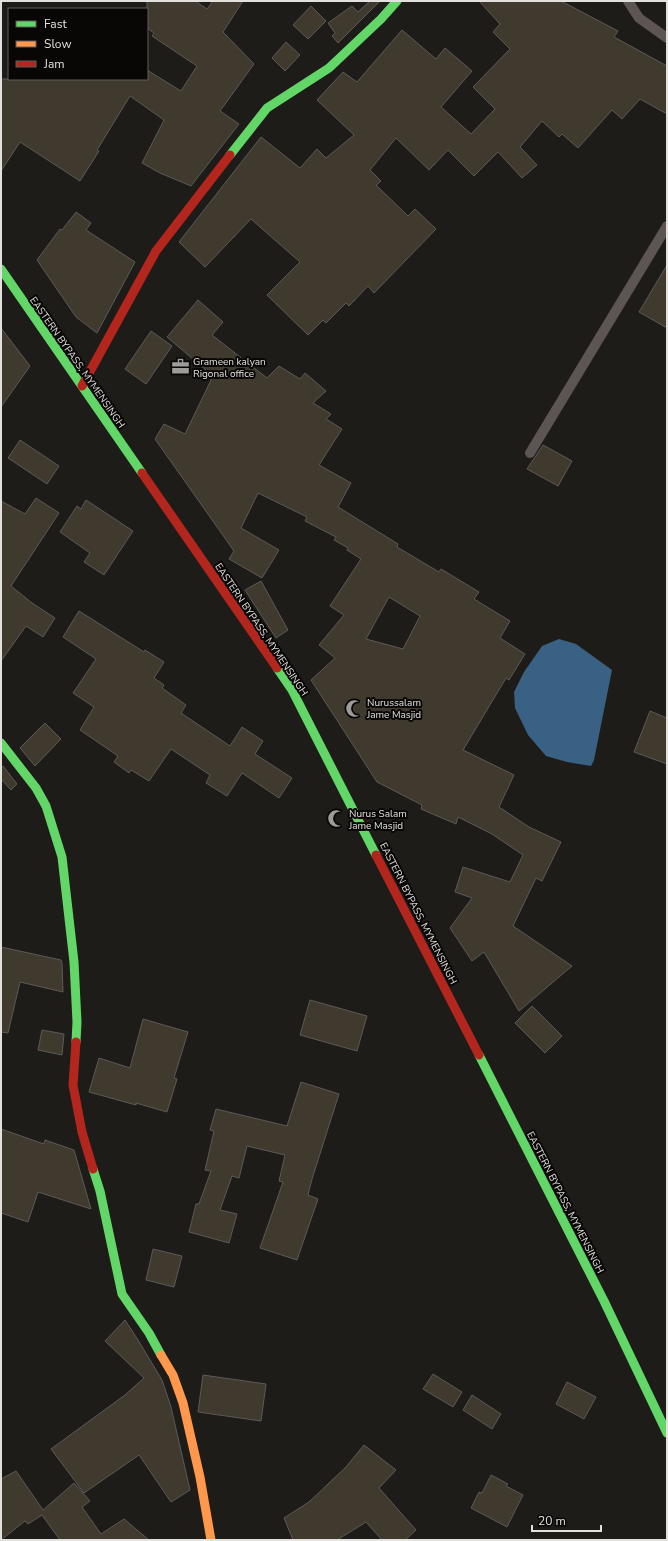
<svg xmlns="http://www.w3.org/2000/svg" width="668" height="1541" font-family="'Nunito Sans',sans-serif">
  <rect width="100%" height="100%" fill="#1e1c19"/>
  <path fill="#396183" d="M559,639L576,644L612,670L594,760L591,766L567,762L546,756L528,735L515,708L514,692L524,672L542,646Z"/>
  <g fill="#403a2e" stroke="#5b5a57" fill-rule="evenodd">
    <path d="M147,1H195L207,9L213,1H243L223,32L254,64L220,111L239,124L191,186L160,173L142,163L164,120L130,96L97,150L99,151L80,181L20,142L1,171V79H147V70L181,91L197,66L152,36L154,33L147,28Z"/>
    <path d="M370,1H380L338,43L332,36L335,33L328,23L352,6L358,12Z"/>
    <path d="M479,1H561L618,31L614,37L667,66V114L640,99L622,119L612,110L578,148L562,134L559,137L542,121L520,147L537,165L522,178L498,152L474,176L448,150L429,170L396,138L370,170L381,181L376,185L408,216L415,209L436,229L374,293L368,286L349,306L346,303L326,323L323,320L308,335L267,295L300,262L251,219L205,267L179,242L261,137L300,168L317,149L326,158L354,135L317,100L343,72L357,82L402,30L436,59L445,48L472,71L441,107L471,134L495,109L473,87L510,49L493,32L500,24Z"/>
    <path d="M311,6L326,21L308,39L293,25Z"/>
    <path d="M286,42L300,55L285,71L272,58Z"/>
    <path d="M76,212L91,223L86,230L135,262L97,333L76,317L37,260L60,229L62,230Z"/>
    <path d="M667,265V328L639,312Z"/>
    <path d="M198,300L223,322L212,335L267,378L279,366L300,379L305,373L326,391L313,403L331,414L326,419L342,429L319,465L351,483L338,507L398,544L397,547L439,572L441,569L479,592L474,599L510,621L500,638L525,654L509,680L506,678L463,750L514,775L499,807L529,827L561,842L542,881L536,878L513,926L572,966L519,1011L484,952L472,961L450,928L472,898L455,892L463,867L510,882L523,855L492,834L458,817L456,824L421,809L422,805L377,782L311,680L335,658L319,645L344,615L330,606L361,559L347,550L348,548L334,540L336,537L305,521L307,517L258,493L241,528L279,550L262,578L229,559L234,551L155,439L164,424L185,434L213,376L167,337ZM389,597L420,616L403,649L366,639Z"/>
    <path d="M1,328L30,366L1,407Z"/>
    <path d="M151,331L172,346L146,384L125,369Z"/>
    <path d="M20,440L59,466L47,484L8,458Z"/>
    <path d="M543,445L572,461L558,486L527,469Z"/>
    <path d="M36,498L59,513L11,586L32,603L55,618L43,637L26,626L1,661V501L25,514Z"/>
    <path d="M86,500L133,531L104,575L84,562L90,553L60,532L77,506L81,509Z"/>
    <path d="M261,581L288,630L276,638L245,590Z"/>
    <path d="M79,611L144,652L145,650L164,662L154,678L164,685L162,688L186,705L181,713L230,746L242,727L263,741L255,754L292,778L279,798L242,773L227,796L206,783L210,775L171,749L149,781L131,770L129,773L114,762L118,756L80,730L94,707L73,693L96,659L63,637Z"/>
    <path d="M650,711L667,718V764L634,752Z"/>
    <path d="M45,723L61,739L35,766L20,748Z"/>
    <path d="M3,766L17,784L11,790L1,779V768Z"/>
    <path d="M1,947L61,960L62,963L63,992L20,982L8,1033L1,1032Z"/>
    <path d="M310,1000L367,1016L357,1051L300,1035Z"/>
    <path d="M532,1006L562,1036L545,1053L515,1023Z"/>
    <path d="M143,1019L188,1032L174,1078L177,1079L167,1112L136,1103V1105L89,1092L99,1058L130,1068Z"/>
    <path d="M42,1030L64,1034L62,1055L38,1050Z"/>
    <path d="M301,1082L339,1094L312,1179L308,1195L318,1199L297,1260L260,1248L283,1182L279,1181L285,1155L247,1146L239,1178L232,1176L220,1210L237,1214L229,1243L189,1232L196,1204H199L211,1171L205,1170L214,1131L210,1130L216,1109L287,1126Z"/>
    <path d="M1,1129L44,1144L45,1140L74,1150L91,1209L38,1192L28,1222L1,1213Z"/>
    <path d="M153,1249L182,1256L174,1287L146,1280Z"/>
    <path d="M125,1320L138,1340L162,1380L171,1407L190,1490L171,1502L139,1455L84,1493L51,1449L125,1395L144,1378L105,1341Z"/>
    <path d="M433,1374L462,1392L453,1407L423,1389Z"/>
    <path d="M203,1375L266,1384L261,1421L198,1412Z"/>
    <path d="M567,1382L596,1397L584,1419L556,1404Z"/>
    <path d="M472,1395L501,1414L492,1429L463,1410Z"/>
    <path d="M364,1445L396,1470L379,1488L416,1530L405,1540H382L366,1522L337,1540H293L284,1518L309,1502L346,1467Z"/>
    <path d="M16,1471L43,1510L74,1483L90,1501L82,1507L101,1534L124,1519L149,1540H60L42,1515L28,1524L25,1521L1,1540V1479Z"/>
    <path d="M491,1475L508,1484L506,1486L523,1495L507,1527L471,1508L479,1492L482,1493Z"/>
  </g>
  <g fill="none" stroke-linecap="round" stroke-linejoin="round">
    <g stroke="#5d5554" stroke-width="10">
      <path d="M628,1L639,18L667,38"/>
      <path d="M530,453L667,226"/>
    </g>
    <g stroke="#63d668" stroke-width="9">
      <path d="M230,155L267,108L329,68L381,19L397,1"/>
      <path d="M1,269L142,473"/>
      <path d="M277,668L292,690L376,855"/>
      <path d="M1,743L36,788L46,806L62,857L74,962L77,1022L76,1042"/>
      <path d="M479,1055L604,1301L667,1433"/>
      <path d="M93,1169L100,1191L122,1294L149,1333L161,1355"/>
    </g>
    <path stroke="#ff974d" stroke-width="9" d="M161,1355L173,1375L183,1403L200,1477L211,1540"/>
    <g stroke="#b3261e" stroke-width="9">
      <path d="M82,386L156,251L230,155"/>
      <path d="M142,473L277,668"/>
      <path d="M376,855L479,1055"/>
      <path d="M76,1042L73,1085L82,1132L93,1169"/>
    </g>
  </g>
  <defs>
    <symbol id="office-bare" viewBox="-9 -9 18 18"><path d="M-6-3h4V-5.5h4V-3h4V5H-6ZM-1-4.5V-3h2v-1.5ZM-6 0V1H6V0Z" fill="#9e9c99" stroke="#080706" stroke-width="2.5" paint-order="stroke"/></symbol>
    <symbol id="mosque-bare" viewBox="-9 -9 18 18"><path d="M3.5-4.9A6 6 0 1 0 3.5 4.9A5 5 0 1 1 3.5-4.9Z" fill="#9e9c99" stroke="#080706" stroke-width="2.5" paint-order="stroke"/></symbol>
  </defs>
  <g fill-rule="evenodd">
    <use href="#office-bare" x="168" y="354" width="25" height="25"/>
    <use href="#mosque-bare" x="342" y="696" width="25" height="25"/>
    <use href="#mosque-bare" x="324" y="806" width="25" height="25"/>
  </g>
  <g text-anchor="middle" stroke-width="4" stroke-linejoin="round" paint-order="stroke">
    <g font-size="10" fill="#e3e1de" stroke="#080706" text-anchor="start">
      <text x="193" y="365">Grameen kalyan<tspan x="193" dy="12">Rigonal office</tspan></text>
      <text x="367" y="706">Nurussalam<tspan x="367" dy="12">Jame Masjid</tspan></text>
      <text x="349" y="817">Nurus Salam<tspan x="349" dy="12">Jame Masjid</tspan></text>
    </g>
    <g font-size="10" fill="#e3e1de" stroke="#080706">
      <text transform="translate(78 362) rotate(55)" y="4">EASTERN BYPASS, MYMENSINGH</text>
      <text transform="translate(262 629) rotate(56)" y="4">EASTERN BYPASS, MYMENSINGH</text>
      <text transform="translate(419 913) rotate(63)" y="4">EASTERN BYPASS, MYMENSINGH</text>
      <text transform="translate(566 1202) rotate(63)" y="4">EASTERN BYPASS, MYMENSINGH</text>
    </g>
  </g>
  <rect width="668" height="1541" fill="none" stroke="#e3e1de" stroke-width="4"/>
  <rect x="8" y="8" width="140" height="72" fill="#080706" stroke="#605e5c"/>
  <rect x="16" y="21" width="20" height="6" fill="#63d668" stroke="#605e5c"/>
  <text x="44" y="28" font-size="12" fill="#e3e1de">Fast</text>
  <rect x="16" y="41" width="20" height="6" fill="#ff974d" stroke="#605e5c"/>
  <text x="44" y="48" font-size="12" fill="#e3e1de">Slow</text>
  <rect x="16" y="61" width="20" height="6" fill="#b3261e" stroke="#605e5c"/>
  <text x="44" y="68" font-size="12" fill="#e3e1de">Jam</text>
  <path d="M532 1525v6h69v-6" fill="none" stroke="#e3e1de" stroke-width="2"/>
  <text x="538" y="1525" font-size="12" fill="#e3e1de" stroke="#080706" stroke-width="3" paint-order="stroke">20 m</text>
</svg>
